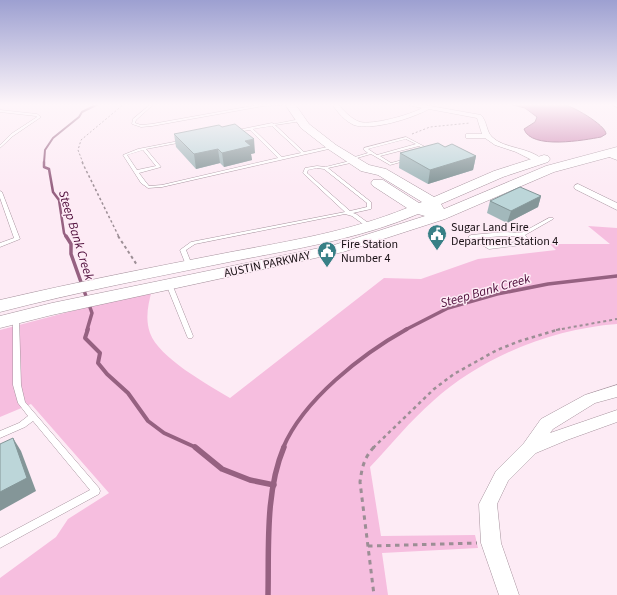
<svg xmlns="http://www.w3.org/2000/svg" width="617" height="595" font-family="'Source Sans 3',sans-serif">
  <rect width="100%" height="100%" fill="#fdebf5"/>
  <path fill="#f6bedf" d="M588,226L617,228V324C551,329 482,357 433,401C410,421 391,445 370,467L381,536L475,535L478,548L382,553L388,595H0V578L56,537L68,519L109,493L31,404L0,417V330L152,290C148,304 145,319 150,333C159,358 207,384 230,398L384,278L421,279L478,259L556,250L550,244H610Z"/>
  <path fill="#cc83af" stroke="#966181" d="M509,104C523,104 550,101 562,104C571,105 606,125 606,134L601,137C585,140 531,150 524,129L535,122L537,117L525,108Z"/>
  <g fill="none" stroke-linecap="round" stroke-linejoin="round">
    <path stroke="#966181" stroke-width="2" d="M44,163L45,150L53,138L79,117L82,112L98,104"/>
    <path stroke="#966181" stroke-width="2.5" d="M44,162V167L49,169L53,192L59,200L64,233L66,237"/>
    <g stroke="#966181" stroke-width="3.5">
      <path d="M66,236L71,244V254L92,313L87,330"/>
      <path d="M405,330L448,308L497,294L548,284L617,276"/>
    </g>
    <g stroke="#966181" stroke-width="4">
      <path d="M88,329L85,338L100,353L98,363L107,374L128,393L148,421L164,433L197,448"/>
      <path d="M283,448C303,400 362,354 407,329"/>
    </g>
    <g stroke="#966181" stroke-width="5.5">
      <path d="M195,447L222,469L250,480L274,485"/>
      <path d="M268,595C269,547 265,492 284,447"/>
    </g>
    <defs>
      <g id="lane">
        <path d="M151,104H154L136,120L135,123L141,125L152,124L263,104H284L282,105L263,106L152,126L141,127L132,124L133,119Z"/>
        <path d="M0,110L37,114L41,117L13,136L0,148V145L11,134L37,117L36,116L0,112Z"/>
        <path d="M301,119H302V121L275,125L304,152L332,146H333V148L162,187L148,188L141,183L123,155L138,149L184,140L185,141L183,142L146,149L161,167L139,173L145,181L149,186L162,185L278,158L250,130L235,132L233,131L272,123L274,124ZM272,126L301,153L282,157L253,129ZM143,150L156,166L137,170L127,155Z"/>
        <path d="M406,137L431,150L428,151L419,146L380,156L391,163L406,159L408,160L390,165L371,154L350,160L348,159L368,153L364,150V148ZM406,139L416,144L377,155L368,149Z"/>
        <path d="M354,160H355V162L328,168L371,202V209L353,213L356,214L371,225V227H367L352,216L345,214L195,244L186,250L192,265L189,267L186,265L180,250L191,242L345,212L303,173L305,168L317,166L325,167ZM317,168L324,169L367,203V207L350,211L307,173L308,170Z"/>
        <path d="M0,191L2,192L20,239L0,247V243L14,238L0,198Z"/>
        <path d="M549,218H553V219L525,235L532,242L529,244L489,249L468,237L471,235L504,232L521,233ZM504,236H521L525,241L490,245L477,238Z"/>
        <path d="M169,282L172,284L193,336L192,338H188L187,336L166,284Z"/>
        <path d="M16,316L19,318L21,385L25,402L99,488L100,491L99,494L0,548V538L90,490L33,421L25,427L0,438V431L19,423L28,416L18,403L13,385V318Z"/>
      </g>
      <g id="street">
        <path d="M332,104H338C343,110 351,119 360,122C373,125 410,115 422,108L408,105L407,104H419L481,115C487,121 486,131 492,137C504,149 530,147 543,160L542,162H536L516,152L495,145L485,138H466V134H482L477,118L429,109C413,118 372,131 354,125C345,121 337,112 332,104Z"/>
        <path d="M611,104H617V107Z"/>
        <path d="M604,151H610L617,155V160L604,155Z"/>
        <path d="M578,184L617,203V210L575,189L574,187L575,185Z"/>
        <path d="M617,385V397L595,403L553,429L550,433L617,410V422L567,440L536,453L508,481L497,504L501,543L519,595H499L481,543L479,504L496,471L524,443L541,419L585,395Z"/>
      </g>
      <path id="secondary" d="M285,104H295L309,124L336,145L369,165L386,169L434,197L494,171L544,155L548,156L550,159L548,162L503,177L441,204L444,209L546,166L617,147V155L554,172L445,219L343,252L52,315L0,328V316L52,303L334,245L425,216L418,214C359,239 295,249 234,261C155,277 77,292 0,312V300C77,282 154,267 231,252C290,241 351,231 407,208L373,186L371,183L373,180H383L419,203L422,202L378,175L361,171L328,149L301,128Z"/>
    </defs>
    <use href="#lane" stroke="#a7939e" stroke-width="1"/>
    <use href="#street" stroke="#a7939e" stroke-width="1"/>
    <use href="#secondary" stroke="#a7939e" stroke-width="1"/>
    <g stroke="#9c8e95" stroke-width="1" stroke-dasharray="2 2" stroke-linecap="butt">
      <path d="M412,134L430,127L470,123"/>
      <path d="M83,163L78,150L81,140L124,104"/>
    </g>
    <path stroke="#9c8e95" stroke-width="1.5" stroke-dasharray="2.5 2.5" stroke-linecap="butt" d="M82,162L119,237"/>
    <g stroke="#9c8e95" stroke-width="2" stroke-dasharray="3 3" stroke-linecap="butt">
      <path d="M118,236L137,265"/>
      <path d="M556,330L617,319"/>
    </g>
    <path stroke="#9c8e95" stroke-width="2.5" stroke-dasharray="3.5 3.5" stroke-linecap="butt" d="M373,448L434,389L454,374L497,350L520,341L560,329"/>
    <g stroke="#9c8e95" stroke-width="3" stroke-dasharray="4.5 4.5" stroke-linecap="butt">
      <path d="M374,447C364,458 362,467 360,482L374,595"/>
      <path d="M368,546L477,543"/>
    </g>
    <use href="#lane" fill="#fff" fill-rule="evenodd"/>
    <use href="#street" fill="#fff" fill-rule="evenodd"/>
    <use href="#secondary" fill="#fff" fill-rule="evenodd"/>
  </g>
  <g fill="#a2b8bb">
    <path d="M222,127L255,153L251,154L252,160L224,167L220,163L196,169L176,147L174,134Z"/>
    <path d="M445,147L476,156L473,170L428,184L399,168L400,153Z"/>
    <path d="M541,196L538,207L507,223L487,213L490,201Z"/>
  </g>
  <g fill="#849698">
    <path d="M254,139L255,153L251,154L252,160L224,167L222,153L245,141Z"/>
    <path d="M218,149L220,163L196,169L194,154Z"/>
    <path d="M476,156L473,170L428,184L430,170Z"/>
    <path d="M541,196L538,207L507,223L511,211Z"/>
    <path d="M13,438L21,451L36,491L0,511V492Z"/>
  </g>
  <g fill="#bcd6d9" stroke="#849698">
    <path d="M235,124L254,139L245,141L251,146L222,153L218,149L194,154L174,134L219,125L222,127Z"/>
    <path d="M438,143L445,147L452,144L476,156L430,170L400,153Z"/>
    <path d="M520,187L541,196L511,211L490,201Z"/>
    <path d="M13,438L27,478L0,492V444Z"/>
  </g>
  <linearGradient id="sky" x2="0" y2="1"><stop stop-color="#9da0d1"/><stop offset="0.56" stop-color="#fef6fa"/><stop offset="1" stop-color="#fef6fa" stop-opacity="0"/></linearGradient>
  <rect width="617" height="187" fill="url(#sky)"/>
  <defs>
    <symbol id="civic-pin" viewBox="-11 -11 22 30"><path d="M0 17L-7.5 6A9.5 9.5 0 1 1 7.5 6Z" fill="#388086" stroke="#fdebf5"/><path d="M-.6-6.5H3V-4.5H.6V-3L4-1V1h2V6H-6V1h2V-1L-.6-3ZM-1.2 2.5V6h2.4V2.5Z" fill="#fff"/></symbol>
  </defs>
  <g fill-rule="evenodd">
    <use href="#civic-pin" x="426" y="223" width="22" height="30"/>
    <use href="#civic-pin" x="316" y="240" width="22" height="30"/>
  </g>
  <g text-anchor="middle" stroke-width="3" stroke-linejoin="round" paint-order="stroke">
    <g font-size="12" fill="#191115" stroke="#fdebf5" text-anchor="start">
      <text x="451" y="231">Sugar Land Fire<tspan x="451" dy="14">Department Station 4</tspan></text>
      <text x="341" y="248">Fire Station<tspan x="341" dy="14">Number 4</tspan></text>
    </g>
    <g font-size="12" fill="#191115" stroke="#fdebf5">
      <text transform="translate(267 264) rotate(-12)" y="4">AUSTIN PARKWAY</text>
    </g>
    <g font-size="13" font-style="italic" fill="#4e0d3a" stroke="#fdebf5">
      <text transform="translate(77 235) rotate(73)" y="5">Steep Bank Creek</text>
      <text transform="translate(485 290) rotate(-16)" y="5">Steep Bank Creek</text>
    </g>
  </g>
</svg>
